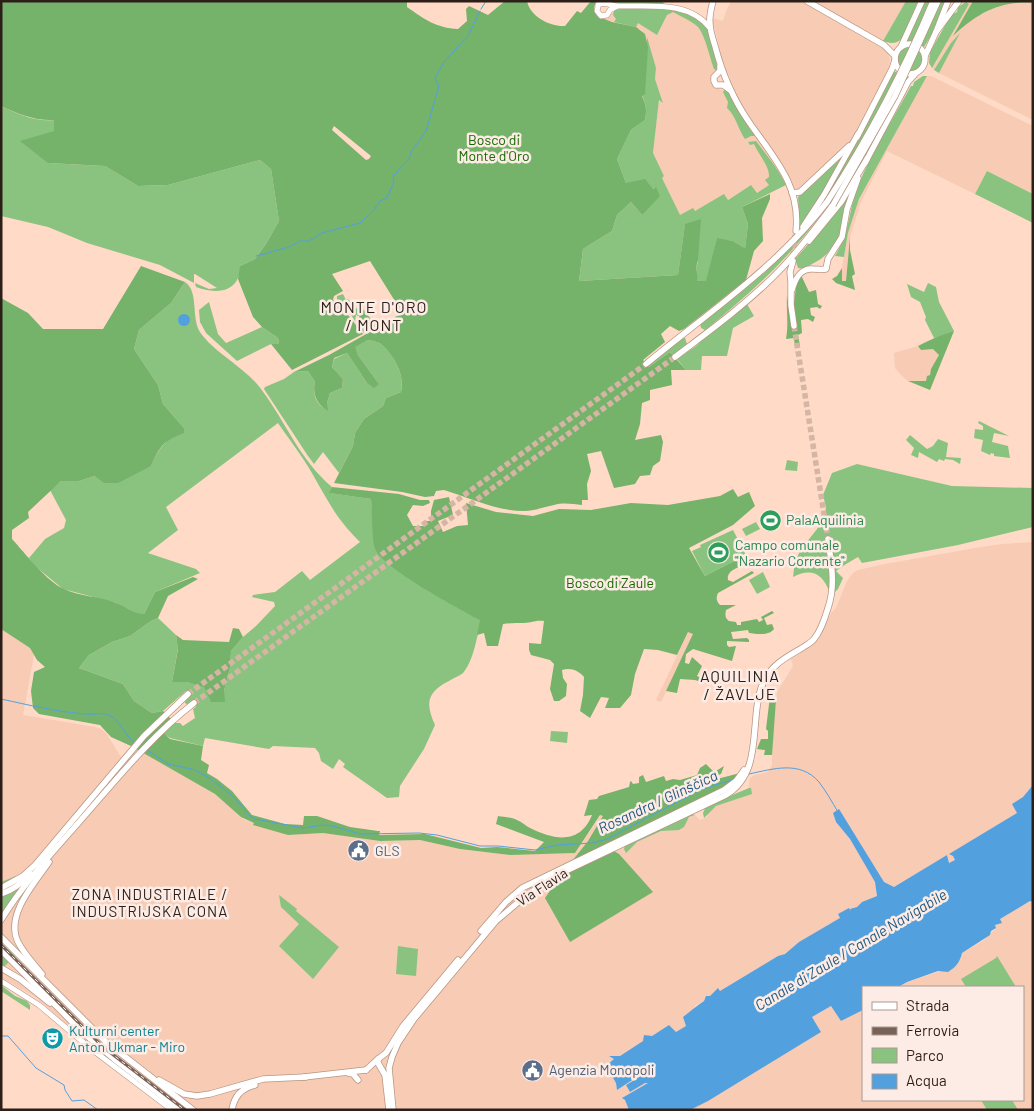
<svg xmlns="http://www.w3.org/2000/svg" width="1034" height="1111" font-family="Barlow,sans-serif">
  <rect width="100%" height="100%" fill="#ffdac7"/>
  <g fill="#f7cbb4">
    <path d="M731,1H801L880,47L887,51L890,59L888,73L855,135L846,147L797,192H795L785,169L744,112L730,82V77L725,71L712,18L723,21L726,11Z"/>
    <path d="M813,1H906L883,41Z"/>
    <path d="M970,1H973L955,33L971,20L994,8L1012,3H1033V120L939,73L959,34L934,70L932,68Z"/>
    <path d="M675,8L709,33L718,69L712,77L715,86L721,90L726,89L742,117L777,167L769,185L757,193L751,185L727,200L724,195L695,211L680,216L661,178L664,176L653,153L659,100L663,102L655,79L656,68L642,30L601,18L608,17L616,9Z"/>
    <path d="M927,76H931L1033,126V194L987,171L975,194L887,151L861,202L850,237L846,282H842V268L848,233L859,199Z"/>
    <path d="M918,346L921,350L933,348L939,355L926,381H908L900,374L895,368L894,353Z"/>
    <path d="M1033,542V785L1023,797L1013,804L1017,813L953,856L955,860L949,863L947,855L894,887L884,882L839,810L833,813L836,822L850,839L875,882L877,896L862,902L857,907L851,909V912L848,909L838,914L841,918L799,942L785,954L778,956L720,991L718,988L710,996L704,999V1001L696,1005L692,1011L683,1017L686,1026L676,1032L669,1025L652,1036L647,1037L643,1041L606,1065L616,1083L617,1090L640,1076L641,1073H642L641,1076L626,1085L630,1092L645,1083H648L622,1098L626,1101L629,1110H176L90,1045L35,997L1,977V970L15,956L1,943V925L26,887L16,876L1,882V629L30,648L34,655L23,715L95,727L101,729L106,733L121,757L131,746L215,794L245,820L288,835L323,833L380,841L420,840L460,849L511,855L575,853L601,815L604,816L593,834L572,861L616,852H615L695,815L700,820L707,817L708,813L716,806L739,798L748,790L750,778L755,775L768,772L772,765V739L777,692L793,666L791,659L810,647L818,639L831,613L836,608L847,581L853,573L858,570L885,564L981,547L1002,544Z"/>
    <path d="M689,631L694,634L661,702L656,700Z"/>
    <path d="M1030,901L1033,902V1110H690L821,1032L812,1017L831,1006L841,1021L863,1010V1100H1023V987H898L907,982L941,971L960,960L962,953L983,941L996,928L995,925L1002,923L999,919Z"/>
  </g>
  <g fill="#8ac37f">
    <path d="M607,1H661L666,5L612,3Z"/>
    <path d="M906,1H918C914,10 907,36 899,41C894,44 889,43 883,41Z"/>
    <path d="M924,1H945L932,34L924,47L917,43L907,41Z"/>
    <path d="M966,2L969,4L932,68L929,63L930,52L951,15L957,12L958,7Z"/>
    <path d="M632,7L675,8L699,17L707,28L718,69L716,70L714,69C710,58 705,35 698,27C692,21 680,16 673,12L667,15L657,35L638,23L636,27L614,22L616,19L613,15L614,10Z"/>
    <path d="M960,33L939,73L934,70L951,43Z"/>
    <path d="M647,37L656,68L655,79L663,103L659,100L653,153L664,176L662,178L680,215L693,208L695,211L724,194L728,200L751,185L757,193L769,185L765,180L769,177C770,166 758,154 754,144L750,145L748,142L756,141C767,156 778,168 786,185L742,207L748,224L745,248L733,241L717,239L707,281L696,282L698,276L696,268L698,262L685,225L678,275L579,281L583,249L612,231L617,215L631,202L642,215L655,187L653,189L626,183L617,159L631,130L645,120C647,111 646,104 642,95L647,60Z"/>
    <circle cx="910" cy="59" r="12"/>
    <path d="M894,71L903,76L908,77L849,185L835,206L829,203C794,254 753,292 705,330L701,328L700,323L764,273L829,203L824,200Z"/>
    <path d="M923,76H927L859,199L848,233L844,257L835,256C851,230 848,211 858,186C872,151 893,119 911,86H913L914,82Z"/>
    <path d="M725,89L728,90L742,117L755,136H751L745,139C738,129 736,116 727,108L728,102L723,92Z"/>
    <path d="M1,106C18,114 35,122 54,120V131L48,163L105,166L138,186L168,185L260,160L271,169L279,221L266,244L255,259L240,266C240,270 240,274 238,278C231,295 209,292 196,287L195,283L209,289L217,288L195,274H194V283L160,265L87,243L48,227L1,216Z"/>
    <path d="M844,155L812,211L798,228L799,215L798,197Z"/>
    <path d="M987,171L1033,194V223L975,194Z"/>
    <path d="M851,190C844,219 842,250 812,264C807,267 804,269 798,268L795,259L830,220Z"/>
    <path d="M185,282C199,291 191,318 200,332C214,353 245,367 261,389C286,422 299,459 332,487L330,493L371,499L375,549C406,579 442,601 481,620C477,636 474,660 463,673C460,676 453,678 449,681C427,692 425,703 435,725L424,749L400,786L399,797L387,798L343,767L345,764L339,759L333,769L321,761L319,753L315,748L273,746L269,749L205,738L203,746L170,738L163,733L174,723H180L183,726L195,718L193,709L196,707L192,701L188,705L185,703V701L189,697L186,691L163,711L152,713L134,701L123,684L79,668L89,655L112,642L130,636L151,621L158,618L176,635L178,648L172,682H187L224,691L230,668L231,651L243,637L256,626L275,606L274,602L252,597L253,595L275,592L302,571L310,580L360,542C338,520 332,508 317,482C306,461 291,442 278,423L166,507L178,530L148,553L196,569L200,573L155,592L144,614L132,613L116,603L63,589L35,566L29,558L45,539L64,528L66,520L50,490L61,481H79L95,476L151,466C159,447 167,439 184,428L163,404L158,385L134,349L139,330L171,303Z"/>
    <path d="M928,283L936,287L939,302L954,331L939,337L934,338L925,320L926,317L920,302L911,297L907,284L924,292Z"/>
    <path d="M343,294L346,300L348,299L360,312L359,316L356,315L355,321L350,313L337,300V296Z"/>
    <path d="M209,302L218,334L226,343L262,327L278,338L279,344H271L237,361L206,333L200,322L199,310Z"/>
    <path d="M747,304L754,316L733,328L727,356H702L701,370H686L677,359L696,346L710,332Z"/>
    <path d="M682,337L685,338L687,344L673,355L670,352L649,367L647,364Z"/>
    <path d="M368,340C373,341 380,342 383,346C395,357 405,376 401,392L386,398L383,406L364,419L355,433L353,446L339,473L323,452L314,464L308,456L264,389L265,387L284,379L294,372L308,371L315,382C312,394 316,405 327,410V403L330,393L342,388L343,379L332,367L334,359L347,353L367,383L379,384L358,355L354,347Z"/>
    <path d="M979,421L1009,436L994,433L992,442L1008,446L1010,458L994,456V454L991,453L990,455L981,451L983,440L974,438L975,429L983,430V426L978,423Z"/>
    <path d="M910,435L927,449L933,446L938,439L948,443L946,457L961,458L960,464L953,460L945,459L944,461L939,459L937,462L919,452L918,458L911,455L914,448L906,440Z"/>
    <path d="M787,460L798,462L797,471L785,470Z"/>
    <path d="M857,464L952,486L1033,488V527L958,545L862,563L858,557L846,564L836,571L843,578L838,589L834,593L825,540L830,579V593C823,574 812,567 793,577L795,561L802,548L821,524L825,515L826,507L823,495L832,473Z"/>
    <path d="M756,522L760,529L746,536L742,529Z"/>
    <path d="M733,530L746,555L705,576L692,551L701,547L700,545Z"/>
    <path d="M763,572L770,587L757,594L749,580Z"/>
    <path d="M551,731L568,732L567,743L550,741Z"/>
    <path d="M749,788H751L752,794L716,806L704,818L703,813L706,806Z"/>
    <path d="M691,814L695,815L689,817L684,827L679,830L661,831L637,842L626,853L624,849L625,845Z"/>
    <path d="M16,876L26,887L1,925V882Z"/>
    <path d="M279,895L297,909L296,911L339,947L313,979L279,946L299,924L281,907Z"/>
    <path d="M1,943L15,956L1,970Z"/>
    <path d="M398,946L418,949L416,976L396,974Z"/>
    <path d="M997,956L1016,987H966L961,979L996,958Z"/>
    <path d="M1,985L15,996L27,1001L30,1005V1010L1,991Z"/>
    <path d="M981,1100H1012L1018,1110H987Z"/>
  </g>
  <g fill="#75b26a" fill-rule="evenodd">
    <path d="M1,1H407V7C424,19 436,28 458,29L467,21L466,9L469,6L488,15L505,1H527C530,17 551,27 565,26L577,11L581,13L591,1H596L594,8L597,16L612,22L636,27L645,34L648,47L645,94L642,96C646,104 647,111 645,120L631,130L617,159L626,183L645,179L653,189L656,187L660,196L642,215L631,202L617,215L612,231L583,249L579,281L678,275L685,224L701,219L698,260L696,268L698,276L697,281H706L717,238L733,241L745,248L748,224L742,207L770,194V199L762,218L763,241L754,251L746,280L684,329L679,331L670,326L661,334L665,342L643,360L649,367L670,352L686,370H671L672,385L650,390V400L642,403L640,424L635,440L661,435L663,442L660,461L653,466L650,475L640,476L635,484L614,488L601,451L587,454L591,471L587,484L588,500H582V505C573,504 563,502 554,505C543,507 535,511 524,511C496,511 471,498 444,490L436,491L434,496L425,497L402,492L334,483L353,446L355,433L364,419L383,406L386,398L401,392C405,376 395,357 383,346C380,342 373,341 368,340L355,347L358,355L379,384L374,388L367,383L347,353L334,358L332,367L343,379L342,388L330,393L327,403L328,411C317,405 312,394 315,382L308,371L294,372L329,355L384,324L396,320L395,317L403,314L370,261L332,274L343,291L334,296L333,300L348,315L363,334L292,370L271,344H279L278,338L262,327L253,317L238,279L240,266L255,259L266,244L279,221L271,169L260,160L168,185L138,186L105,166L48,163L20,141L54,131V120C35,121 18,114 1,106ZM334,126L371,156L369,159L366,160L332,130Z"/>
    <path d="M973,1H1028L1033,3C1001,0 976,14 953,36Z"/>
    <path d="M850,237V250L855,274L852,276L855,290L836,283L832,279L837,276L842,268V281H846Z"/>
    <path d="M141,266L185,282L171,303L139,330L134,349L158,385L163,404L184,428V433C163,441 160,446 151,466L118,483H104L95,476L79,481H61L28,512L29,518L12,530V539C25,553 46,581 64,589C80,597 100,596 116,603C129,608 128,612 144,614L155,592L193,577L198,579L168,596L158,618L151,621L130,636L112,642L89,655L79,668L123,684L134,701L152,713L163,711L172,720L164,733L170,739L203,746L201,760L209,765L207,773L217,779L232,791L252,815L285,824L303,825L304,816H317L350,827L378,831H380L379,835L425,834L481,848L497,847L535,851L544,842L496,824L498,816C504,817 511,817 517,820C522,822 526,826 530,828C554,840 580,845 592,815L584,816L589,800L597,799L599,796L629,787L630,782L631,781L633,784L639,783V777L643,775L646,782L664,776L666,781L673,779L680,780L697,775L700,768L706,764L713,771H716L724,766L721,774L716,776L717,779L740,773L734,781L725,787L572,861L588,841L603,816L600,815L575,853L511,855L460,849L420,840L380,841L323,833L288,835L253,825L254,823L241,817L215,794L131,746L111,737L100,725L39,714L33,708L31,691L34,672L45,667L37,660L30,648L1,629V298L28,313L43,329H103Z"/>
    <path d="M801,275L809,292L816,290L818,304L822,306L820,309L817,307L810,308L811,315L815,317L813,322L808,319L801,320L802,333L798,335L800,346L795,347L794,338L786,339C789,324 786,310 787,295L791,326L796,287Z"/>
    <path d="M363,309L376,326L364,333L358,324L360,312Z"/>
    <path d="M954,331L930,390L908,381H926L927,376L930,375L931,369L939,355L933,349L921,350L918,346C929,340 941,335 954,331Z"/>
    <path d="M332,487L399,494L420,500H429L430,503L423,506L413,505L407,515L413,526H425V521H431V511L434,500L449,497L453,515L438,521L443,532L457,526L468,525L466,503L496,512L533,516L559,509L591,510L631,503L668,505L720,496L733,489L738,497L749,492L755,506L733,525L689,548L705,576L746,555L748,563C740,567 726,570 728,580L733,582L752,571L754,573L718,593C716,597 716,601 720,605H736L726,610C725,615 725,618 729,621L736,622L737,625H741V622L757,619L759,622L763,620L761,617L772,611L774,613L764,618L767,625L772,624L774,629C769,636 757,634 749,633L748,630L731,632L733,639L747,638L749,640V642L727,641V645L729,647L736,646L732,661L693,649L686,654L685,663L689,664L692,657L702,666L697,676L703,679L701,682L695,680L680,679L677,693L666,691L693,634L688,632L677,655L658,650L644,649L635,674L631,695L620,708H605L609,698L601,697L590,718L580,711L583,695L584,677C579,671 571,667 562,670L563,678L567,684L566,696L559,701H554L550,689L554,664L550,660L531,655L529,650V643L541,644L544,621C535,620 532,623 524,623C517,623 510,623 503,624L498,646H487L484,633L477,635L480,620C460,610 383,568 375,549C372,541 372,510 371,499L329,493Z"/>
    <path d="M233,628L239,629L243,637L231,651L230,668L224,691L225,702H211L204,687L187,682H172L178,649L176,635L183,640L229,642Z"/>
    <path d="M770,696L776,700L772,755H764L765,750L757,749L761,739H768V731L766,729Z"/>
    <path d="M614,851L619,854L653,892L570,942L545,898L560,876Z"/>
  </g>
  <g fill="#53a0df">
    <circle cx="184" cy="320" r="6"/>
    <path d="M1033,785V902L1030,901L1000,919L1002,923L995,925L996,928L991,931L990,935L962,953C960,962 956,967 948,972L938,971L907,982L898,987H863V1010L841,1021L831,1006L812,1017L821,1032L708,1101L690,1110H629L625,1100L622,1098L648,1083H645L630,1092L626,1085L641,1076V1073L640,1075L617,1090L616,1083L606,1066L614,1059L609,1056H620L643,1041L644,1035L652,1036L669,1025L676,1032L686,1026L683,1017C690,1012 696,1006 704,1001L706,996H710L718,988L720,991L778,956L785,954L799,942L840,918L838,914L849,908L851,912L850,909L857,907L862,902L877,896L875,882L850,839L836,822L833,813L839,809L884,882L894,887L947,855L949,863L955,860L953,856L949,854L1017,813L1012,804L1023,797Z"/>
  </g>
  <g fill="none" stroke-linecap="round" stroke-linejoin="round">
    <g stroke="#53a0df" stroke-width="1">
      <path d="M481,9L486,1"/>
      <path d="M256,256L289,247L300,241H309L322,233L360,223L373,211L380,201L387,198L394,182L393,176L409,159L411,152L426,131L439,86L435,79L436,76L444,62L468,36L480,11"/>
      <path d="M1,699C29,705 57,712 86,714C94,715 102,712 109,715C121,721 124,735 135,743"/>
      <path d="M147,750L168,764L195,770L211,779L234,797L250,816L255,819L303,828L323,825L333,826L360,834L419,833L437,835L480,846H498L535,850L557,845L593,843L607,839L702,789L735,779"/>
      <path d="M749,774C773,769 800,760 819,782C826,791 832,802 838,812"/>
      <path d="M1,1036H8L36,1068L64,1085L65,1090L72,1101L84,1100L98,1110"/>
    </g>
    <g stroke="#d5b5a4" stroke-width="5.5" stroke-dasharray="5.5 3" stroke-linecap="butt">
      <path d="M793,256L795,235"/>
      <path d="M794,326L828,539"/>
    </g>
    <g stroke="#d5b5a4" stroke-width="5.5" stroke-dasharray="5.5 3" stroke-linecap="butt">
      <path d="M188,694L646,364"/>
      <path d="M194,703L675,357"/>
    </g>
    <defs>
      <g id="secondary">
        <path d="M599,2L597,11L601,16L607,15L610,10L617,6"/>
        <path d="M598,5C604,1 610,5 616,6C649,7 688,0 710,28"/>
        <path d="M1,981L39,1005L90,1048L172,1110"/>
      </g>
      <g id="primary">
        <path d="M713,1C711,9 709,16 710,24C710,31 713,39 715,46C722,73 733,99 749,122C773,157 801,185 796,231"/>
        <path d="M807,1L884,45L895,56"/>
        <circle cx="910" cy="59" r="15"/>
        <path d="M925,56L936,32L959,1"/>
        <path d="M720,66V71L714,77V81L716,85H723L730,90"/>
        <path d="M857,137L892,69L895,60"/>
        <path d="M865,163L908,82L916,73"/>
        <path d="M792,193L800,192L849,146"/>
        <path d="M793,261L790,272L791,282V305L794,326"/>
        <path d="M792,290C795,279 800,268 813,269C818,269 821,270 826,269L828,259L842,237L847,209L858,178"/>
        <path d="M481,931L506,902L522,888L724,790L736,781L744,770"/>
        <path d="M366,1070L378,1059"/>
        <path d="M389,1110L385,1075L378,1063V1059L386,1053L403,1026L458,960"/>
        <path d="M393,1110L389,1068L392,1057L398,1043L414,1019L496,921L523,898L553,877L726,795C765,772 748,719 763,683C771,665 785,658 802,648C806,645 811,643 814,639C821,631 825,618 828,608C836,585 831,562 828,539"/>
      </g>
      <g id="trunk">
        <path d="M936,32L948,1"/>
        <path d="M901,47L922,1"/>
        <path d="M803,227L824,195L858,134"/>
        <path d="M809,241L841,202L867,159"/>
        <path d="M675,357C708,332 741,308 771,279C794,257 814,230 833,205"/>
        <path d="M646,364C709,312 777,267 827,202"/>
        <path d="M1,888L23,876L35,865L144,736L188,694"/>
        <path d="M1,894C13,890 22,883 31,874"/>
        <path d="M1,920C23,884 52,853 80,821C116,780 150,737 194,703"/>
        <path d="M1,937L105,1041L193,1110"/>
        <path d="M1,950L81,1031L114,1059L180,1110"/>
        <path d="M1,968L20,979L50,1003"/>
        <path d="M42,974C34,964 24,954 18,942C5,915 34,884 49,862"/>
        <path d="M348,1073L353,1074L358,1080"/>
        <path d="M304,1077L366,1070"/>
        <path d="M159,1080L184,1094L197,1096L210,1094L263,1079L306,1077"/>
        <path d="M232,1110C234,1096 242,1088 255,1085"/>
      </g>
    </defs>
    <use href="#secondary" stroke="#b89583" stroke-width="6"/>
    <use href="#primary" stroke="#b89583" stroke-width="7"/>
    <use href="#trunk" stroke="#b89583" stroke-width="7"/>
    <use href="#secondary" stroke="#fff" stroke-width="5"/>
    <use href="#primary" stroke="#fff" stroke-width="5.5"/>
    <use href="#trunk" stroke="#fff" stroke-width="5.5"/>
    <defs>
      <path id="rail" d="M1,945L103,1047L185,1110"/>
    </defs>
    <use href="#rail" stroke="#796358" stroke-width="3"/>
    <use href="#rail" stroke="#fcece5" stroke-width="1" stroke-dasharray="4" stroke-linecap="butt"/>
    <defs>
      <g id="trunk-bridge">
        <path d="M827,202C868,139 904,71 933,1"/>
        <path d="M833,205L895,96L938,1"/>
      </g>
    </defs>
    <use href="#trunk-bridge" stroke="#b89583" stroke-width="7" stroke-linecap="butt"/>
    <use href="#trunk-bridge" stroke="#fff" stroke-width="5.5"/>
  </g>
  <defs>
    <symbol id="stadium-disc" viewBox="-11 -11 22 22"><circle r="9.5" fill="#2e9e5b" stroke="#fcece5"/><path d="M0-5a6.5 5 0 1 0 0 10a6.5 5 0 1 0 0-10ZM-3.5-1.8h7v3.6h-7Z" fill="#fff"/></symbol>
    <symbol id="civic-disc" viewBox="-11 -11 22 22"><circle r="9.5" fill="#5c6f8a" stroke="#fcece5"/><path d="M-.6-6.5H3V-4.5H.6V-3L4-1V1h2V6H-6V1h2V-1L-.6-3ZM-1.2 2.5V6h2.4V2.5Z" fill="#fff"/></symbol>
    <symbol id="theatre-disc" viewBox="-11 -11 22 22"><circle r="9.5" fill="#0f9aa8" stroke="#fcece5"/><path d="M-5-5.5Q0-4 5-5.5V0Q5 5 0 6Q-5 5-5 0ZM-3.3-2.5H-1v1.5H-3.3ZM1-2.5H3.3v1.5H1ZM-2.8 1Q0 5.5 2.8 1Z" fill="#fff"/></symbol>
  </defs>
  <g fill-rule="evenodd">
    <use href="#stadium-disc" x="758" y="508" width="25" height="25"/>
    <use href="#stadium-disc" x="706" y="540" width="25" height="25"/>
    <use href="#civic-disc" x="346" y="838" width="25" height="25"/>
    <use href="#theatre-disc" x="40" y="1026" width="25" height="25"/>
    <use href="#civic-disc" x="520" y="1058" width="25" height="25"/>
  </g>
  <g text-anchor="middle" stroke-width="5" stroke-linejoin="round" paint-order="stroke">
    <g font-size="14" fill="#166900" stroke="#fcece5">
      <text x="494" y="145">Bosco di<tspan x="494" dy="16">Monte d'Oro</tspan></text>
      <text x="610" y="588">Bosco di Zaule</text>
    </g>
    <g font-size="14" fill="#27864d" stroke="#fcece5" text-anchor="start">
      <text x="786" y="525">PalaAquilinia</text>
      <text x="735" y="550">Campo comunale<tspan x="735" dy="16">"Nazario Corrente"</tspan></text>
    </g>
    <g font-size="14" fill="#4e5e75" stroke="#fcece5" text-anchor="start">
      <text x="375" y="856">GLS</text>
      <text x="549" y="1075">Agenzia Monopoli</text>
    </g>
    <g font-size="14" fill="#2c1f18" stroke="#fcece5">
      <text transform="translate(542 887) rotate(-33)" y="5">Via Flavia</text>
    </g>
    <g font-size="14" fill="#0d838f" stroke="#fcece5" text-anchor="start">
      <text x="69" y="1036">Kulturni center<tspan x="69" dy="16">Anton Ukmar - Miro</tspan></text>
    </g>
    <g font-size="15" font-style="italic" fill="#225983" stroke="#fcece5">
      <text transform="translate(658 802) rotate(-25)" y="5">Rosandra / Glinščica</text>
      <text transform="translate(851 950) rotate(-31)" y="5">Canale di Zaule / Canale Navigabile</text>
    </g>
    <g font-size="15" letter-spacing="1" fill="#2c1f18" stroke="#fcece5">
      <text x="150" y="900">ZONA INDUSTRIALE /<tspan x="150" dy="17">INDUSTRIJSKA CONA</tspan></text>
    </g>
    <g font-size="16" letter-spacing="1" fill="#2c1f18" stroke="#fcece5">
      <text x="374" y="313">MONTE D'ORO<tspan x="374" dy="18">/ MONT</tspan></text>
      <text x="740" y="682">AQUILINIA<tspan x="740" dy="18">/ ŽAVLJE</tspan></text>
    </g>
  </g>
  <rect width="1034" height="1111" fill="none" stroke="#2c1f18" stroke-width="5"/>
  <rect x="862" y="986" width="162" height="115" fill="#fcece5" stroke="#a99a93"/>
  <rect x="872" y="1002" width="25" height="8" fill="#ffffff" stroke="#a99a93"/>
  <text x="906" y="1011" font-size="15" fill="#2c1f18">Strada</text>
  <rect x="872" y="1027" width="25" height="8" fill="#796358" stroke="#a99a93"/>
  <text x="906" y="1036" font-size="15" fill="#2c1f18">Ferrovia</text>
  <rect x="872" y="1048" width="25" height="15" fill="#8ac37f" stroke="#a99a93"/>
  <text x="906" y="1061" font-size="15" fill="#2c1f18">Parco</text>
  <rect x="872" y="1074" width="25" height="15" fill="#53a0df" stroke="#a99a93"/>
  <text x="906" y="1086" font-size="15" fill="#2c1f18">Acqua</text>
</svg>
